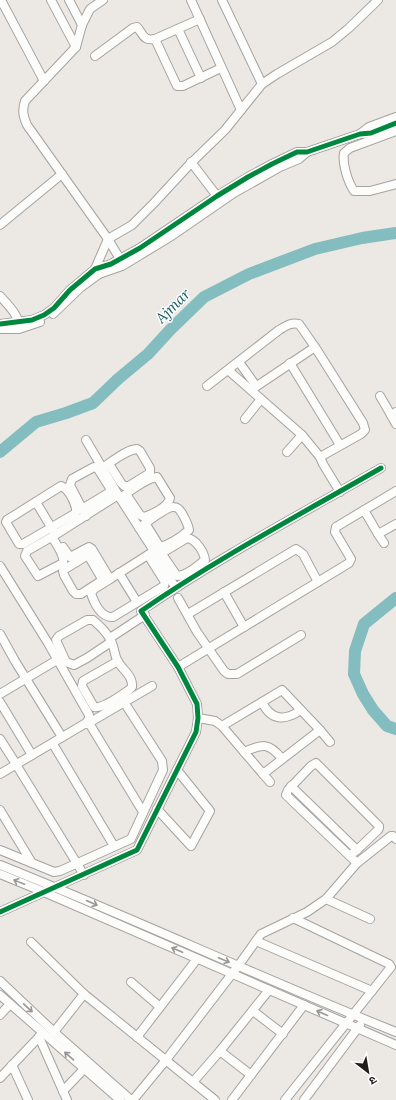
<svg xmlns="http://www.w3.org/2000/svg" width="396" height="1100" font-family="Lora,'Noto Sans Devanagari',serif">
  <rect width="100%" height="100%" fill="#ece8e4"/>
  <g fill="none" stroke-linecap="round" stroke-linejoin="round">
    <g stroke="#83bdbf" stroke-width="12">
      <path d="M0,452L36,422L66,413L93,403L118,379L148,354L170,330L204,297L249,274L315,249L362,238L396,233"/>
      <path d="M396,598L364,624L355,651L354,674L363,694L373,710L387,726L396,729"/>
    </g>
    <defs>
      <g id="minor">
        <path d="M1,0L44,81"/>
        <path d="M51,0L76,47L25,101C22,110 23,116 27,125L108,239L120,259"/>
        <path d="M69,0L82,25L90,9L103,0"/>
        <path d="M191,0L241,110"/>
        <path d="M222,0L262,84"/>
        <path d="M178,29L201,78"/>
        <path d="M155,39L200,19"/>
        <path d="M76,47L82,25L81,21"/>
        <path d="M95,56L133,28L137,27C144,35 143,41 155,39L177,86H183L221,68"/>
        <path d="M396,131L350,148L344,153C342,164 348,182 354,191H370L396,184"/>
        <path d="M360,134L369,127L396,117"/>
        <path d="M191,162L217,196"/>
        <path d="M0,225L62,174"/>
        <path d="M99,274L95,269L108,239L132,225L154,203L190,164L225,130L262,84L277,74L332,42L349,28L378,0"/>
        <path d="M0,296C8,305 19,315 19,327"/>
        <path d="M53,314L80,288L99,274L122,266L137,257L173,235L234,193L280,167L299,159L307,152"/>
        <path d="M0,324L32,320L44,315L54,308L70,290L95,269L111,264L140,248L217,196L248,177L272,164L297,152H307L360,134L371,133L396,123"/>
        <path d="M0,329H19L40,322"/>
        <path d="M315,347L363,423L365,430L361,434L320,457L323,464L340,492"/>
        <path d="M239,362L256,386"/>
        <path d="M290,363L340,445"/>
        <path d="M228,370L261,399L245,419"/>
        <path d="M207,386L279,330C286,326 291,322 299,324L315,347L251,390"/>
        <path d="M380,396L391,415L396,412"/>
        <path d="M261,399L302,435L287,452"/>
        <path d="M391,415L396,424"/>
        <path d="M302,435L320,457"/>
        <path d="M86,440L120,498L154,551L175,587"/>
        <path d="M102,468C112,462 125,450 137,449L140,451L150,468V473L129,486H124L121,483L109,464"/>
        <path d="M61,486C69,489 77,505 76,513L23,544H19L6,522L7,520Z"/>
        <path d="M120,498C129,492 146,478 157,477L170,498C168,507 153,514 144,517L140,515L126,494"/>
        <path d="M36,502L54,532"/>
        <path d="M82,509L110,492V488L98,469L94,467L72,479L70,485L86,516"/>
        <path d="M364,510L378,534"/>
        <path d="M139,528C146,523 167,506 174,507C179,507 181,512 183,515C186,521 188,524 189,530C181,537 171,544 160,547L145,523"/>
        <path d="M52,537C56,544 65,555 63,563L38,576L25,556L27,551L55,535L118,495"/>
        <path d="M384,543L378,534L396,524"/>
        <path d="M63,547L70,557L89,547L92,549L110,579L154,551"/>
        <path d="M88,555L102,579L101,581L81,594H76L73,591L64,575L63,571L65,569L93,552"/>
        <path d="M157,556L187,538C196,539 204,552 205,560C197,566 187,576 177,576L162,554"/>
        <path d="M0,566L48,643L89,715V719L86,723L0,774"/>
        <path d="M119,573L137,602"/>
        <path d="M110,579L94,589L91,593C94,603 101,618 113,617L164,586L165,582L148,555"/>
        <path d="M224,592L244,627"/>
        <path d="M178,598L197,632L224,671L228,674H237L301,635"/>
        <path d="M188,614L296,549L303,554L318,582"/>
        <path d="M0,634L15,661L62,737"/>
        <path d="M110,638L145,615"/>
        <path d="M111,642L87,658L74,665L66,662L56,640L59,636L87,620H93C99,625 106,632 110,639C114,645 114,653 117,660C122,670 133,675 132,687L129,690C121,695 104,709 94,707L82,686L83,681L118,661"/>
        <path d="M178,667L349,563L351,559L335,532L336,527L396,491"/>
        <path d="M0,694L57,660"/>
        <path d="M0,702L32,755"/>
        <path d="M262,702C271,721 285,721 301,710"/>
        <path d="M198,718L215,721L222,726L282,690L320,730L263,774L222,726"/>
        <path d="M89,723L143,812"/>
        <path d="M87,724L152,686"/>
        <path d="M320,730L330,742"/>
        <path d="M0,739L16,764"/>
        <path d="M53,744L114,846"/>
        <path d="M244,752C262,744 269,742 282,759"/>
        <path d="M17,766L84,875"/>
        <path d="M263,774L270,782"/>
        <path d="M291,786L357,850L353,853"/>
        <path d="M157,809L191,846L210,811L177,770"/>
        <path d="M0,810L32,863"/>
        <path d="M0,850L54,872L60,871L131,839L163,770L162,761L124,702"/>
        <path d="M357,850L378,830L379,828V826L316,763L311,766L288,790L286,795L357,863"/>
        <path d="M0,865C133,918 263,979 396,1032"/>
        <path d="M0,874L44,892L396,1045"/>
        <path d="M326,899L370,919"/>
        <path d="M0,912L137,850L196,732L198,718L197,704L178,667L141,611C218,558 301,514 381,468"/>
        <path d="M256,941L372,991"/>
        <path d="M31,942L84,994L215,1100"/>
        <path d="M0,981L54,1032L131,1100"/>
        <path d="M131,982L160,1007"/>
        <path d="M0,995L120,1100"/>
        <path d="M253,1011L283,1034"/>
        <path d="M0,1015L10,1004"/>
        <path d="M54,1032L84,994"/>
        <path d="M42,1033L39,1037L67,1100"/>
        <path d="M137,1037L197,959"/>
        <path d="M220,1051L251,1075"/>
        <path d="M12,1065L28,1100"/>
        <path d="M0,1078L39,1037"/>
        <path d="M193,1082L220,1051L269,990"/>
        <path d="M63,1091L84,1069"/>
        <path d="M133,1100L166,1060L238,966L261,934L307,912L326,899L357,863L391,836H393L396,839"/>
        <path d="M232,1100L304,1005"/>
        <path d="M285,1100L391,967L389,964L293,918"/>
        <path d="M304,1100L360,1025"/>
      </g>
    </defs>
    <use href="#minor" stroke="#a6a29f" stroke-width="10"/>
    <use href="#minor" stroke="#fcfcfb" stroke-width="8"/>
    <defs>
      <g id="cycleway">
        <path d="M0,324L32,320L44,315L54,308L70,290L95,269L111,264L140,248L217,196L248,177L272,164L297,152H307L360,134L371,133L396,123"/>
        <path d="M0,912L137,850L196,732L198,718L197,704L178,667L141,611C218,558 301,514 381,468"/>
      </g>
    </defs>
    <use href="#cycleway" stroke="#fff" stroke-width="8"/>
    <use href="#cycleway" stroke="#00873e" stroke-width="5"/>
  </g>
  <defs><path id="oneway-shaft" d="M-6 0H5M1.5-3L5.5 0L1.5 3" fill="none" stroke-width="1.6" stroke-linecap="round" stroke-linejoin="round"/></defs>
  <g stroke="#999896">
    <use href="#oneway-shaft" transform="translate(19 882) rotate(-158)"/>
    <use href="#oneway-shaft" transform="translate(92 903) rotate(24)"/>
    <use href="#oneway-shaft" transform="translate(177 950) rotate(-157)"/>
    <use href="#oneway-shaft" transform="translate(224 960) rotate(23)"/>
    <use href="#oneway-shaft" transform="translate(28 1008) rotate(43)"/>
    <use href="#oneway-shaft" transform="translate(322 1013) rotate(-156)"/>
    <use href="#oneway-shaft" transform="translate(69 1056) rotate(-139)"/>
  </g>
  <g text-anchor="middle" stroke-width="3" stroke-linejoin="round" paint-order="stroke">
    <g font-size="15" font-style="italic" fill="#185e62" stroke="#fff">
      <text transform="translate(173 306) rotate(-45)" y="5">Ajmar</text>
    </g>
  </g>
  <g transform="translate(368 1072) rotate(149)" stroke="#ffffff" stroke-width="3" paint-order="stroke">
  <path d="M0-3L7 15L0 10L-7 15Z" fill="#211e1b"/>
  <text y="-6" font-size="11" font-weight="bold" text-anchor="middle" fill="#211e1b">उ</text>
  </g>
</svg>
